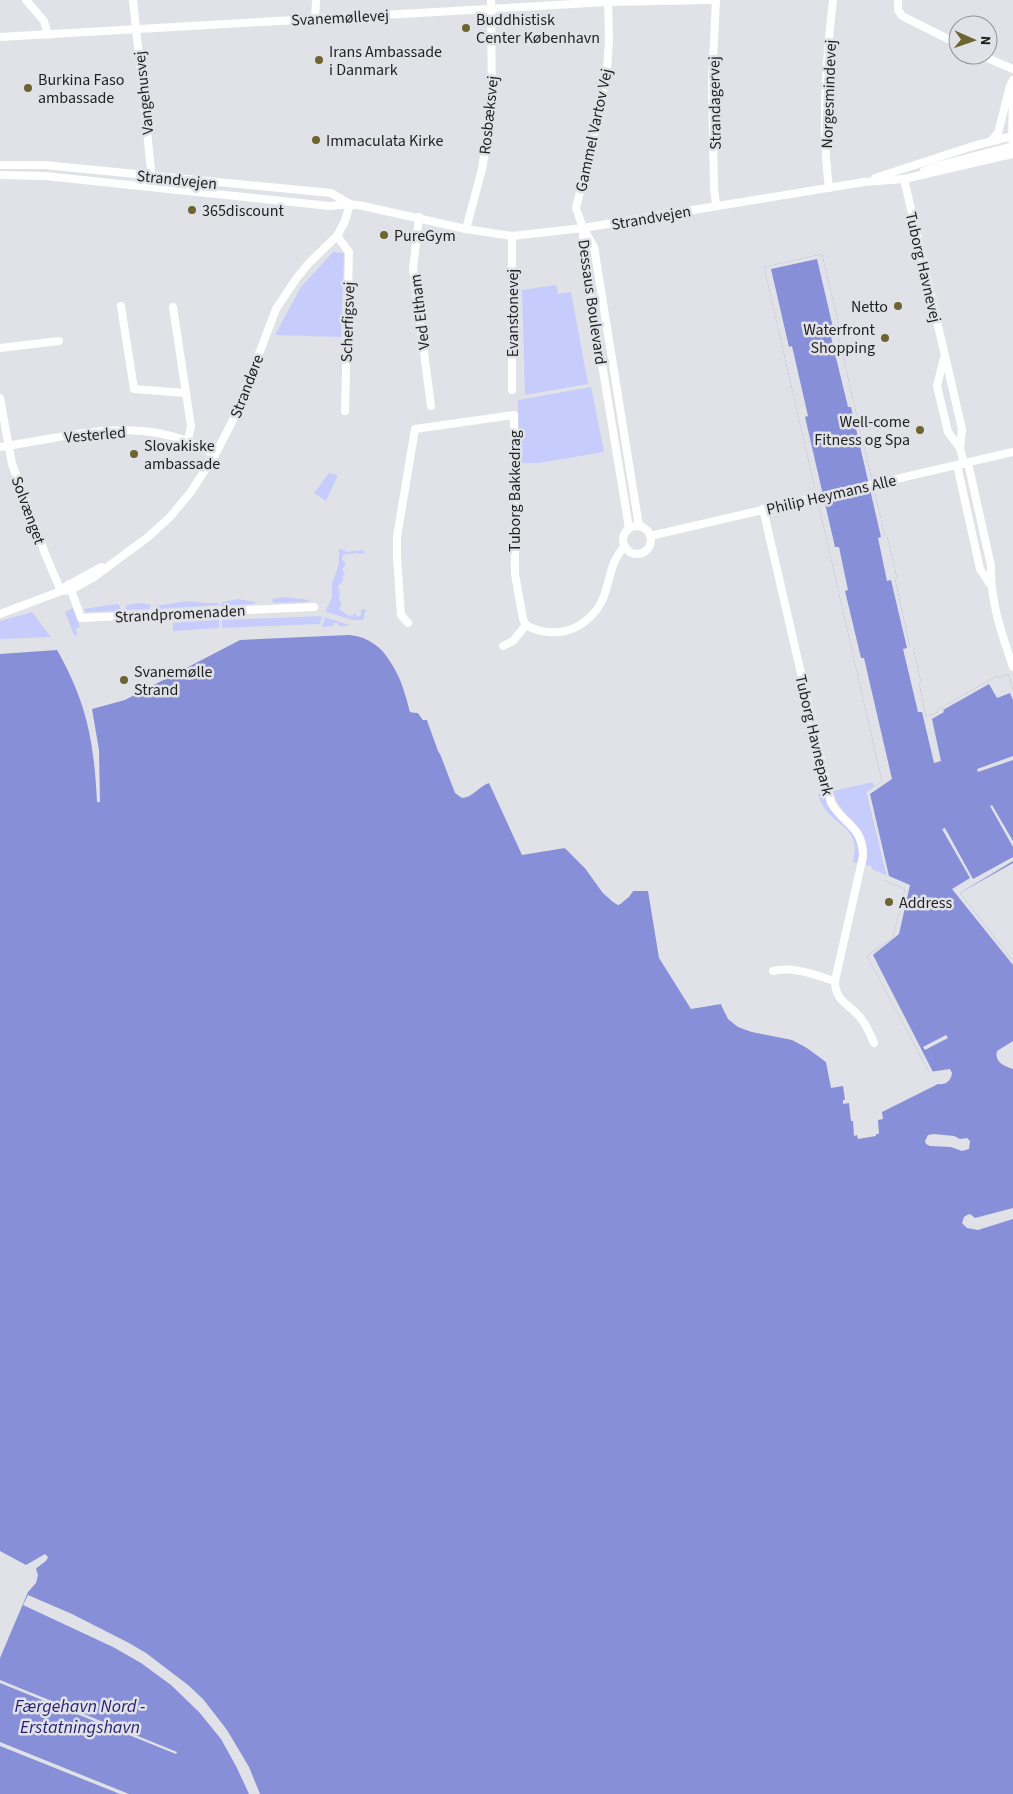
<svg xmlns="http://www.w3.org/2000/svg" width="1013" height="1794" font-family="'Source Sans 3',sans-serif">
  <rect width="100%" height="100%" fill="#e1e2e7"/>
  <g fill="#c6cdfc">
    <path d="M333,252L344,253L341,337L275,335L301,287Z"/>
    <path d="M556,285L558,294L571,292L588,384L525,395L522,290Z"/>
    <path d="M591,387L604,452L538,463H519L518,400Z"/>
    <path d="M329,473L337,475V477L326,501L314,493Z"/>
    <path d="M339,548L347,552L364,550V554L357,553L343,555L342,559L346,565L342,569L345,575H343V581L338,586L340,592L339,599L342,603L339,609L349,616L353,615L355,612L356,616L358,617L361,615V610L366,609L363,620H353L326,612L327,607L329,605L332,597V583L339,564Z"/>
    <path d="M283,597L310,600L307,602L274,603L272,601V599Z"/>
    <path d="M238,599L256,602L254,604L221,606L222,602Z"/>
    <path d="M188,601L205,603H218L219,605L157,609L155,606Z"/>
    <path d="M140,603L151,605L150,609L125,610L127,605Z"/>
    <path d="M117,604L120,606L121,611L86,612L84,609Z"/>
    <path d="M73,608L80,627L76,628L77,635H74L65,612Z"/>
    <path d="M32,612L51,637L0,639V621Z"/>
    <path d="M322,616L320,624L222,628V620Z"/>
    <path d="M325,617L349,625V626H338V623H333V626L322,627Z"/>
    <path d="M219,620V628L173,631V623Z"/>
    <path d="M873,782L874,787L866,792L886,875L873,870L871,866L866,865C874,821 842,825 833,791Z"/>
    <path d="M825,793L853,831L860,849L858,863L853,862C863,822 827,828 818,794Z"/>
  </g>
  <path fill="#868fd8" d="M822,254L840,330L837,331L885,536H887L897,578L895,579L910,647H913L921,682L919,683L926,717L938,712L937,710L997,676L998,678L1008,674L1013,690V863L960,893L1013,961V1041L997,1051C994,1062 1004,1066 1013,1069V1794H0V1658L28,1592L36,1583L38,1575L36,1569C39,1565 47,1562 48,1557L45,1554L26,1565L0,1551V654L57,650C87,703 94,741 97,802H100L99,750L92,709L125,700L240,640L349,635C388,638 402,679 410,712L418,713L423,720H427L455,793L462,798C474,797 479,786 489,783L522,855L565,848L585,868L603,893L618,905L629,897L633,891H648L659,958L691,1009L721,1004C733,1038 762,1030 790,1039C803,1044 815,1053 826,1062L831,1088L843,1086L845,1100H843V1104L849,1103L851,1121H853L854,1136L857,1135L858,1139L876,1136V1134H879L878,1120L883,1119L882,1112L938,1084C946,1085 951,1081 952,1073L950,1069L929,1072L867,956L893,937L905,889L884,880V875H886L866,792L882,781L764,267Z"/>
  <g fill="#e1e2e7">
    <path d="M822,254L840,330L837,331L885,536H887L897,578L895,579L910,647H913L921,682L919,683L926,717L938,712L937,710L997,676L998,678L1008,674L1013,690V700L1010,693L997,698L989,684L943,710L944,712L932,719L941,761L934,763L922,712H918L903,649L907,648L891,580L887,581L878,538L881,537L851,407H848L831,337L835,336L817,259L771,269L789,347L792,346L808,416L805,417L835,547H839L848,590L845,591L861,658H864L892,779L870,794L889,876L910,885L899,934L873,955L933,1072H929L867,956L893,937L905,889L884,880V875H886L866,792L882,781L764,267Z"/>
    <path d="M380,646H382L396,665L406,685L412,710L419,711L424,717L429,719L440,750L443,753L440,754L438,751L427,720H423L418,713L410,712L404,686L393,666Z"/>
    <path d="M1013,756V760L978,772L977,769Z"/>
    <path d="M992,805L1013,841V847L990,806Z"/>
    <path d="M945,828L973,879L1013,857V861L960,893L1013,961V965L952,889L970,878L942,829Z"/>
    <path d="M568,847L587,866L605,891L615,900L618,902L621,901L632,888H647L648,891H633L622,903L618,905L613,902L603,893L585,868L565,848Z"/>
    <path d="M721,1004H723L730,1017L739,1025L753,1030L793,1038L817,1051L826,1058V1062L807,1048L792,1040L752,1032L738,1027L728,1019Z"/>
    <path d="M946,1035L948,1038L925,1050L923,1047Z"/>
    <path d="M934,1134L954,1136L960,1139L967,1138L970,1141L969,1149L962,1151L951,1147L930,1146L926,1144L925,1141L928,1135Z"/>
    <path d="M1013,1208V1219L978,1230L967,1228L962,1223L964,1217L967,1215L970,1214L975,1218Z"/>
    <path d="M28,1595L72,1614L129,1643L146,1653L188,1685L203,1699L227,1730L249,1767L260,1794H249L237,1768L221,1739L199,1712L171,1685L141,1663L113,1647L23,1605Z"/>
    <path d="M0,1680L177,1752L176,1754L0,1683Z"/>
    <path d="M0,1742L129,1794H120L0,1746Z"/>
  </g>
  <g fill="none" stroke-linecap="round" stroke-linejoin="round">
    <g stroke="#fff" stroke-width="8">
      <path d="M26,0L44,21L48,35"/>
      <path d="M133,0L152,179"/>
      <path d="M608,0L609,42L607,68L596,127L576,208L583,228L594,247L639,526"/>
      <path d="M898,0V10L902,16L958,44"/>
      <path d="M315,19L316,0"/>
      <path d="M0,37L608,2L710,0"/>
      <path d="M980,55L1013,69"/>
      <path d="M1012,140L1013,94"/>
      <path d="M991,141L998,133L1010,86L1013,80"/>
      <path d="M0,165H44L331,193L350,204"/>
      <path d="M924,171L937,166L1013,146"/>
      <path d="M0,175L45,176L330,206L350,204L363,206L466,229L512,236L583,228L864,182L904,179L1013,154"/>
      <path d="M875,178L973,146L1013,136"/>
      <path d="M904,179L962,429L960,448L964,464"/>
      <path d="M829,188C821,125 826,62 833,0"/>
      <path d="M716,206L714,188L712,81L716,0"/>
      <path d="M419,217L413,269L431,406"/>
      <path d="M466,229L482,169L492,106L491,0"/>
      <path d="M583,230V249L629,528"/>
      <path d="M337,236L349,252L345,411"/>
      <path d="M121,306L134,389L185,393"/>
      <path d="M173,307L191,426L188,440"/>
      <path d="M0,348L59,341"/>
      <path d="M944,358L937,386L948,432L960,448"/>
      <path d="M512,390V236"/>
      <path d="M0,398L12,464L46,556L61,591"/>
      <path d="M0,447C73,436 147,412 215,455"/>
      <path d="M968,463L991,566C990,601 1002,635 1013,667"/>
      <path d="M957,465L980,569L990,584"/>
      <path d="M763,509L831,803C845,826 862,825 863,856L835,981C835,1000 847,1003 858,1015C866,1023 870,1034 874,1043"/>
      <circle cx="637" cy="540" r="14"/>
      <path d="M650,536L1013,452"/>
      <path d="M69,584L81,618L314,607"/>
      <path d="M65,587L101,567"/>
      <path d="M0,614L61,591L71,590L94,577L148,537L170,517L190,493L215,455L237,412L276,309L296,279L309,263L337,236L345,221L350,204"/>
      <path d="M408,623L401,615L397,557V537L415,429L514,415L515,574L523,619L526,625"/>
      <path d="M526,625C536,631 547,633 559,632C568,631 577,628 584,622C615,600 602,570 625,546"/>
      <path d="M503,646L513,641L526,625"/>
      <path d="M773,971C794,966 815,975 835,981"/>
    </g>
  </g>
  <g fill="#6e6430" stroke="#e1e2e7" stroke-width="2">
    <circle cx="466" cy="28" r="5"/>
    <circle cx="319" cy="60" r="5"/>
    <circle cx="28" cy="88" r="5"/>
    <circle cx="316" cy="140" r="5"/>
    <circle cx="192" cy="210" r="5"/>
    <circle cx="384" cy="235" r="5"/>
    <circle cx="898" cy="306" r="5"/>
    <circle cx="885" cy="338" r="5"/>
    <circle cx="920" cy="430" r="5"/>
    <circle cx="134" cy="454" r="5"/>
    <circle cx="124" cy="680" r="5"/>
    <circle cx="889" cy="902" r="5"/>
  </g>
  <g text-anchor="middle" stroke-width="5" stroke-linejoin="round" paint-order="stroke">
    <g font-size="16" fill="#1f2021" stroke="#e1e2e7">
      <text transform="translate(340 17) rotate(-3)" y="6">Svanemøllevej</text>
      <text transform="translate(143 93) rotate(-96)" y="6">Vangehusvej</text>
      <text transform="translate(828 94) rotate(-88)" y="6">Norgesmindevej</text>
      <text transform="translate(714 103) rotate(-91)" y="6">Strandagervej</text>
      <text transform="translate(488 115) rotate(-84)" y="6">Rosbæksvej</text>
      <text transform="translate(593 130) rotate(-78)" y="6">Gammel Vartov Vej</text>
      <text transform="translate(177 179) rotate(6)" y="6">Strandvejen</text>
      <text transform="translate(651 217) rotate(-10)" y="6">Strandvejen</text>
      <text transform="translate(924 267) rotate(77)" y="6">Tuborg Havnevej</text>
      <text transform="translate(593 302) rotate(82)" y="6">Dessaus Boulevard</text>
      <text transform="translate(419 312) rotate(-97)" y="6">Ved Eltham</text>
      <text transform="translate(512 313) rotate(-90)" y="6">Evanstonevej</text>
      <text transform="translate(347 322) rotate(-88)" y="6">Scherfigsvej</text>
      <text transform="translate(246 386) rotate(-69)" y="6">Strandøre</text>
      <text transform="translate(95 434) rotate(-5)" y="6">Vesterled</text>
      <text transform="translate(514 491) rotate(-90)" y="6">Tuborg Bakkedrag</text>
      <text transform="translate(831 494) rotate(-13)" y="6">Philip Heymans Alle</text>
      <text transform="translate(29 510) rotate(70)" y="6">Solvænget</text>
      <text transform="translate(180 613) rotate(-3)" y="6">Strandpromenaden</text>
      <text transform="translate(815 735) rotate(77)" y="6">Tuborg Havnepark</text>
    </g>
    <g font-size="16" fill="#1f2021" stroke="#e1e2e7" text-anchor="start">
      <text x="476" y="25">Buddhistisk<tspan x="476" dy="18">Center København</tspan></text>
      <text x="329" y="57">Irans Ambassade<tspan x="329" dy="18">i Danmark</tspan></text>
      <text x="38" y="85">Burkina Faso<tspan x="38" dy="18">ambassade</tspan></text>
      <text x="326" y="146">Immaculata Kirke</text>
      <text x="202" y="216">365discount</text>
      <text x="394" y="241">PureGym</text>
      <text x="888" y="312" text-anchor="end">Netto</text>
      <text x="875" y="335" text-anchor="end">Waterfront<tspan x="875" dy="18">Shopping</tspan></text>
      <text x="910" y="427" text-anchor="end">Well-come<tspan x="910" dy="18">Fitness og Spa</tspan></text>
      <text x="144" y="451">Slovakiske<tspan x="144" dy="18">ambassade</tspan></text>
      <text x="134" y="677">Svanemølle<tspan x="134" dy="18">Strand</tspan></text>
      <text x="899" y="908">Address</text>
    </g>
    <g font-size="18" font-style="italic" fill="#251e73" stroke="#e1e2e7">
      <text x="80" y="1712">Færgehavn Nord -<tspan x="80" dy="21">Erstatningshavn</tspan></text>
    </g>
  </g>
  <g transform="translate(973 40) rotate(92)"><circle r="24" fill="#e1e2e7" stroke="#939498"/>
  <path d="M0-4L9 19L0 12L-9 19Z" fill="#6e6430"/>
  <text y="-8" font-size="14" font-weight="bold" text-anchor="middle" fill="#1f2021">N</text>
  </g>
</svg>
